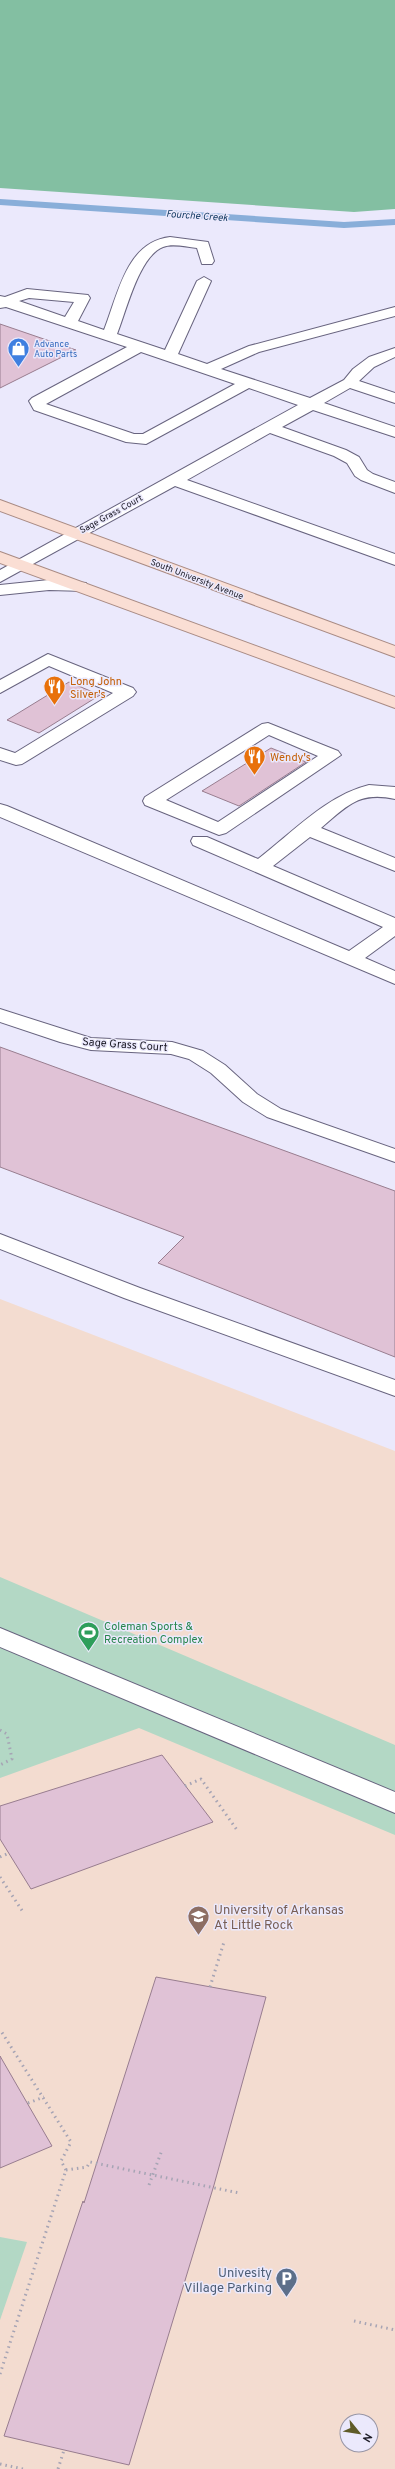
<svg xmlns="http://www.w3.org/2000/svg" width="395" height="2469" font-family="Overpass,sans-serif">
  <rect width="100%" height="100%" fill="#ebe9fc"/>
  <path fill="#f3dcd0" fill-rule="evenodd" d="M0,1299L395,1451V2469H0ZM347,2421H371V2445H347Z"/>
  <g fill="#b3d8c5">
    <path d="M0,1577L395,1745V1835L139,1728L0,1778Z"/>
    <path d="M0,2237L27,2242L0,2320Z"/>
  </g>
  <path fill="#83bfa2" d="M0,0H395V209L354,212L0,188Z"/>
  <g fill="none" stroke-linecap="round" stroke-linejoin="round">
    <path stroke="#89aed9" stroke-width="6" d="M0,202L344,225L395,222"/>
  </g>
  <g fill="#e0c2d6" stroke="#987d8f">
    <path d="M0,324L76,350L0,388Z"/>
    <path d="M69,682L100,695L39,733L7,720Z"/>
    <path d="M271,748L306,762L239,806L202,791Z"/>
    <path d="M0,1047L395,1191V1357L158,1263L184,1237L0,1167Z"/>
    <path d="M162,1755L213,1822L31,1889L0,1839V1806Z"/>
    <path d="M156,1977L266,1997L214,2185L129,2465L4,2436L83,2201L84,2203Z"/>
    <path d="M0,2056L52,2146L0,2168Z"/>
  </g>
  <g fill="none" stroke-linecap="round" stroke-linejoin="round">
    <defs>
      <g id="minor">
        <path d="M170,237L208,242L214,261L212,264H202L197,248C186,247 173,243 163,247C139,256 126,312 117,334L165,350L197,281L204,277L211,281L178,354L207,364L249,346L395,307V316L259,352L221,369L310,398L344,380L353,369L369,357L395,348V357L374,367L359,381L395,393V403L350,388L324,403L395,427V437L313,410L282,427L346,450L359,457L367,470L373,474L395,482V493L361,480L355,476L347,463L334,456L270,433L187,480L395,554V565L175,486L0,582V570L298,405L249,388L146,444L126,442L34,410L29,401L32,398L127,347L6,307L0,308V296L5,297L27,289L88,295L90,298L78,321L104,330C118,295 126,242 170,237ZM29,298L74,302L65,317L19,301ZM141,352L235,384L143,434H134L46,404Z"/>
        <path d="M49,580L86,583L88,587L86,591L49,590L0,595V585Z"/>
        <path d="M48,654L133,688L136,692L133,696L22,764L16,765L0,760V748L15,753L113,693L49,666L0,693V680Z"/>
        <path d="M268,723L338,751L341,755L226,833L219,835L145,805L143,801L145,797L262,724ZM269,735L318,756L218,822L166,800Z"/>
        <path d="M369,785L395,787V799C359,791 347,806 321,828L395,858V871L310,837L273,866L395,918V936L365,958L395,971V984L0,817V804L7,806L349,951L383,927L193,845L191,841L193,837H207L258,859C292,833 327,795 369,785Z"/>
        <path d="M0,1009L91,1038L172,1042L203,1051L225,1065L257,1094L281,1109L395,1149V1162L267,1117L243,1102L211,1073L189,1059L171,1054L91,1050L60,1042L0,1022Z"/>
        <path d="M0,1234L140,1288L395,1380V1396L124,1298L0,1249Z"/>
        <path d="M0,1628L395,1792V1813L0,1647Z"/>
      </g>
      <g id="major">
        <path d="M0,500L395,646V657L0,511Z"/>
        <path d="M0,552L395,697V708L0,563Z"/>
      </g>
    </defs>
    <use href="#minor" stroke="#68647f" stroke-width="2"/>
    <use href="#major" stroke="#a98b84" stroke-width="2"/>
    <g stroke="#a6a4b4" stroke-width="3" stroke-dasharray="1.5 4" stroke-linecap="butt">
      <path d="M0,1730L7,1734L12,1759L0,1765"/>
      <path d="M185,1786L201,1779L237,1830"/>
      <path d="M0,1857L9,1853"/>
      <path d="M0,1877L23,1912"/>
      <path d="M210,1987L224,1942"/>
      <path d="M28,2103L44,2097"/>
      <path d="M66,2170L87,2167L90,2162L239,2193"/>
      <path d="M149,2185L162,2150"/>
      <path d="M354,2321L395,2330"/>
      <path d="M0,2374L66,2170L61,2161L71,2142L1,2031"/>
      <path d="M0,2464L23,2469"/>
      <path d="M58,2469L64,2450"/>
    </g>
    <use href="#minor" fill="#fff" fill-rule="evenodd"/>
    <use href="#major" fill="#faded4" fill-rule="evenodd"/>
  </g>
  <defs>
    <symbol id="shop-pin" viewBox="-11 -11 22 30"><path d="M0 17L-7.5 6A9.5 9.5 0 1 1 7.5 6Z" fill="#3f7fe0" stroke="#ebe9fc"/><path d="M-5-2.5h2.3a2.7 3.5 0 0 1 5.4 0H5L5.5 6h-11ZM-1.5-2.5h3a1.5 2.3 0 0 0-3 0Z" fill="#fff"/></symbol>
    <symbol id="restaurant-pin" viewBox="-11 -11 22 30"><path d="M0 17L-7.5 6A9.5 9.5 0 1 1 7.5 6Z" fill="#e8710a" stroke="#ebe9fc"/><path d="M-5-6h1v4h1v-4h1v4h1v-4h1v5L-1.5 .5V6h-2V.5L-5-1ZM5-6V6H3V1.5H1.5Q1.5-4 5-6Z" fill="#fff"/></symbol>
    <symbol id="stadium-pin" viewBox="-11 -11 22 30"><path d="M0 17L-7.5 6A9.5 9.5 0 1 1 7.5 6Z" fill="#2e9e5b" stroke="#ebe9fc"/><path d="M0-5a6.5 5 0 1 0 0 10a6.5 5 0 1 0 0-10ZM-3.5-1.8h7v3.6h-7Z" fill="#fff"/></symbol>
    <symbol id="university-pin" viewBox="-11 -11 22 30"><path d="M0 17L-7.5 6A9.5 9.5 0 1 1 7.5 6Z" fill="#8d6e63" stroke="#ebe9fc"/><path d="M0-5L7-2L0 1L-7-2ZM-4 1L0 2.5L4 1V4Q0 6-4 4Z" fill="#fff"/></symbol>
    <symbol id="parking-pin" viewBox="-11 -11 22 30"><path d="M0 17L-7.5 6A9.5 9.5 0 1 1 7.5 6Z" fill="#5c6f8a" stroke="#ebe9fc"/><path d="M-3.5-5.5H1a3.5 3.5 0 0 1 0 7H-1V5.5H-3.5ZM-1-3.4V-.6H.8a1.4 1.4 0 0 0 0-2.8Z" fill="#fff"/></symbol>
  </defs>
  <g fill-rule="evenodd">
    <use href="#shop-pin" x="6" y="336" width="25" height="34"/>
    <use href="#restaurant-pin" x="42" y="674" width="25" height="34"/>
    <use href="#restaurant-pin" x="242" y="744" width="25" height="34"/>
    <use href="#stadium-pin" x="76" y="1620" width="25" height="34"/>
    <use href="#university-pin" x="186" y="1904" width="25" height="34"/>
    <use href="#parking-pin" x="274" y="2266" width="25" height="34"/>
  </g>
  <g text-anchor="middle" stroke-width="3" stroke-linejoin="round" paint-order="stroke">
    <g font-size="9" fill="#366cbe" stroke="#ebe9fc" text-anchor="start">
      <text x="34" y="347">Advance<tspan x="34" dy="10">Auto Parts</tspan></text>
    </g>
    <g font-size="9" fill="#1b1a25" stroke="#ebe9fc">
      <text transform="translate(111 514) rotate(-29)" y="3">Sage Grass Court</text>
      <text transform="translate(197 579) rotate(21)" y="3">South University Avenue</text>
    </g>
    <g font-size="10" font-style="italic" fill="#0f365e" stroke="#ebe9fc">
      <text transform="translate(197 215) rotate(4)" y="4">Fourche Creek</text>
    </g>
    <g font-size="11" fill="#c56008" stroke="#ebe9fc" text-anchor="start">
      <text x="70" y="685">Long John<tspan x="70" dy="13">Silver's</tspan></text>
      <text x="270" y="761">Wendy's</text>
    </g>
    <g font-size="11" fill="#1b1a25" stroke="#ebe9fc">
      <text transform="translate(125 1044) rotate(4)" y="4">Sage Grass Court</text>
    </g>
    <g font-size="11" fill="#27864d" stroke="#ebe9fc" text-anchor="start">
      <text x="104" y="1630">Coleman Sports &amp;<tspan x="104" dy="13">Recreation Complex</tspan></text>
    </g>
    <g font-size="13" fill="#785e54" stroke="#ebe9fc" text-anchor="start">
      <text x="214" y="1914">University of Arkansas<tspan x="214" dy="15">At Little Rock</tspan></text>
    </g>
    <g font-size="13" fill="#4e5e75" stroke="#ebe9fc" text-anchor="end">
      <text x="272" y="2277">Univesity<tspan x="272" dy="15">Village Parking</tspan></text>
    </g>
  </g>
  <g transform="translate(359 2433) rotate(120)"><circle r="19" fill="#ebe9fc" stroke="#9896a6"/>
  <path d="M0-3L7 15L0 10L-7 15Z" fill="#5f5b28"/>
  <text y="-6" font-size="11" font-weight="bold" text-anchor="middle" fill="#1b1a25">N</text>
  </g>
</svg>
